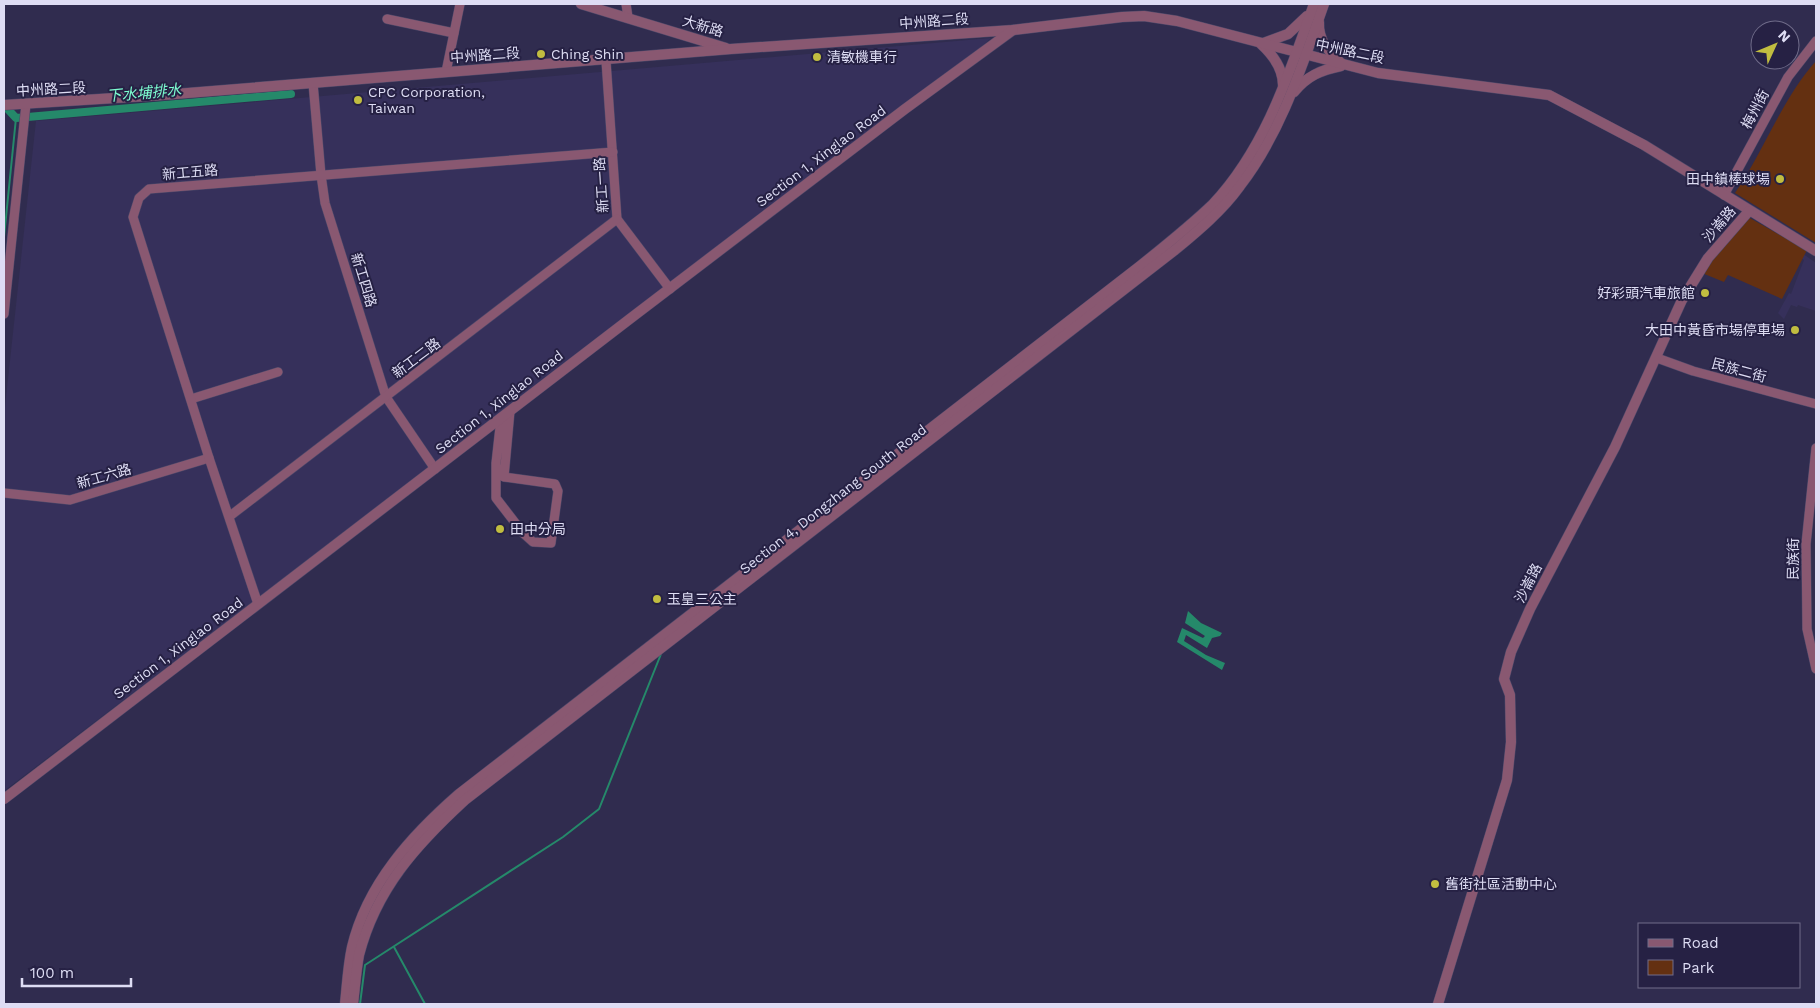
<svg xmlns="http://www.w3.org/2000/svg" width="1820" height="1008" font-family="'Work Sans','Noto Sans TC',sans-serif">
  <rect width="100%" height="100%" fill="#302c4f"/>
  <g fill="#36305b">
    <path d="M991,38L978,50L4,791V416L36,121Z"/>
    <path d="M1799,251L1816,263V311L1798,305L1797,307L1791,305L1784,319L1778,313L1789,293L1791,294L1804,260L1797,256Z"/>
  </g>
  <g fill="#643011">
    <path d="M1816,61V243L1735,193C1763,153 1783,97 1816,61Z"/>
    <path d="M1748,217L1807,250L1782,299L1728,275L1724,282L1702,273Z"/>
  </g>
  <path fill="#25896a" d="M1188,611L1201,623L1222,633L1220,636L1212,638L1207,648L1186,635L1184,641L1206,655L1225,663L1222,670L1177,642L1182,628L1203,638L1205,636L1185,623Z"/>
  <g fill="none" stroke-linecap="round" stroke-linejoin="round">
    <g stroke="#25896a" stroke-width="2">
      <path d="M4,237L16,118"/>
      <path d="M394,947L425,1004"/>
      <path d="M360,1004L365,965L563,837L599,809L661,654"/>
    </g>
    <path stroke="#25896a" stroke-width="8" d="M4,105L16,118L291,94"/>
    <defs>
      <g id="minor">
        <path d="M626,4L628,17"/>
        <path d="M387,19L454,33"/>
        <path d="M606,61L617,219L670,289"/>
        <path d="M446,72L460,4"/>
        <path d="M313,83L321,175L325,203L386,397L435,469"/>
        <path d="M1724,195L1788,77L1816,41"/>
        <path d="M4,314L26,104"/>
        <path d="M1657,358L1693,371L1816,404"/>
        <path d="M191,399L278,372"/>
        <path d="M501,418L496,463V498L523,533L533,542L551,543L558,491L555,484L504,477L510,411"/>
        <path d="M1816,448L1806,544L1807,629L1816,669"/>
        <path d="M4,493L70,500L209,458"/>
        <path d="M230,516L617,219"/>
        <path d="M258,604L209,458L133,217L139,198L149,189L613,152"/>
      </g>
      <g id="tertiary">
        <path d="M581,4L726,48"/>
        <path d="M1319,22C1318,41 1329,52 1342,64"/>
        <path d="M1283,85C1283,68 1273,55 1261,44L1288,34L1307,16"/>
        <path d="M1294,92C1307,76 1321,70 1341,66"/>
        <path d="M4,105L163,95L731,49L1013,30L1122,17L1144,16L1177,21L1378,73L1549,95L1644,145L1816,251"/>
        <path d="M4,799L631,318L905,109L1013,30"/>
        <path d="M345,1004C347,985 348,965 352,947C367,884 412,835 459,794L1140,266C1165,246 1190,226 1213,204C1265,149 1289,74 1314,4"/>
        <path d="M353,1004C355,988 356,971 359,955C376,889 416,845 465,800L1175,250C1198,231 1222,211 1240,186C1281,133 1302,66 1324,4"/>
        <path d="M1438,1004L1507,780L1511,742L1510,695L1504,679L1511,652L1530,609L1615,447L1682,300L1708,258L1749,211"/>
      </g>
    </defs>
    <use href="#minor" stroke="#4c4869" stroke-width="10"/>
    <use href="#tertiary" stroke="#4c4869" stroke-width="11"/>
    <use href="#minor" stroke="#895871" stroke-width="9"/>
    <use href="#tertiary" stroke="#895871" stroke-width="10"/>
  </g>
  <g fill="#c1bd40" stroke="#262144" stroke-width="2">
    <circle cx="541" cy="54" r="5"/>
    <circle cx="817" cy="57" r="5"/>
    <circle cx="358" cy="100" r="5"/>
    <circle cx="1780" cy="179" r="5"/>
    <circle cx="1705" cy="293" r="5"/>
    <circle cx="1795" cy="330" r="5"/>
    <circle cx="500" cy="529" r="5"/>
    <circle cx="657" cy="599" r="5"/>
    <circle cx="1435" cy="884" r="5"/>
  </g>
  <g text-anchor="middle" stroke-width="4" stroke-linejoin="round" paint-order="stroke">
    <g font-size="14" fill="#deddf4" stroke="#262144">
      <text transform="translate(934 21) rotate(-4)" y="5">中州路二段</text>
      <text transform="translate(703 26) rotate(17)" y="5">大新路</text>
      <text transform="translate(1350 51) rotate(12)" y="5">中州路二段</text>
      <text transform="translate(485 55) rotate(-4)" y="5">中州路二段</text>
      <text transform="translate(51 89) rotate(-3)" y="5">中州路二段</text>
      <text transform="translate(1755 109) rotate(-62)" y="5">梅州街</text>
      <text transform="translate(821 156) rotate(-37)" y="5">Section 1, Xinglao Road</text>
      <text transform="translate(190 172) rotate(-5)" y="5">新工五路</text>
      <text transform="translate(601 185) rotate(-94)" y="5">新工一路</text>
      <text transform="translate(1719 224) rotate(-49)" y="5">沙崙路</text>
      <text transform="translate(364 280) rotate(73)" y="5">新工四路</text>
      <text transform="translate(416 358) rotate(-37)" y="5">新工二路</text>
      <text transform="translate(1739 370) rotate(15)" y="5">民族二街</text>
      <text transform="translate(499 402) rotate(-38)" y="5">Section 1, Xinglao Road</text>
      <text transform="translate(104 476) rotate(-16)" y="5">新工六路</text>
      <text transform="translate(833 499) rotate(-38)" y="5">Section 4, Dongzhang South Road</text>
      <text transform="translate(1793 559) rotate(-89)" y="5">民族街</text>
      <text transform="translate(1528 583) rotate(-63)" y="5">沙崙路</text>
      <text transform="translate(178 648) rotate(-37)" y="5">Section 1, Xinglao Road</text>
    </g>
    <g font-size="14" fill="#deddf4" stroke="#262144" text-anchor="start">
      <text x="551" y="59">Ching Shin</text>
      <text x="827" y="62">清敏機車行</text>
      <text x="368" y="97">CPC Corporation,<tspan x="368" dy="16">Taiwan</tspan></text>
      <text x="1770" y="184" text-anchor="end">田中鎮棒球場</text>
      <text x="1695" y="298" text-anchor="end">好彩頭汽車旅館</text>
      <text x="1785" y="335" text-anchor="end">大田中黃昏市場停車場</text>
      <text x="510" y="534">田中分局</text>
      <text x="667" y="604">玉皇三公主</text>
      <text x="1445" y="889">舊街社區活動中心</text>
    </g>
    <g font-size="15" font-style="italic" fill="#7dfdd0" stroke="#262144">
      <text transform="translate(144 93) rotate(-5)" y="5">下水埔排水</text>
    </g>
  </g>
  <rect width="1820" height="1008" fill="none" stroke="#deddf4" stroke-width="10"/>
  <rect x="1638" y="923" width="162" height="65" fill="#262144" stroke="#706c8a"/>
  <rect x="1648" y="939" width="25" height="8" fill="#895871" stroke="#706c8a"/>
  <text x="1682" y="948" font-size="15" fill="#deddf4">Road</text>
  <rect x="1648" y="960" width="25" height="15" fill="#643011" stroke="#706c8a"/>
  <text x="1682" y="973" font-size="15" fill="#deddf4">Park</text>
  <g transform="translate(1775 45) rotate(46)"><circle r="24" fill="#262144" stroke="#706c8a"/>
  <path d="M0-4L9 19L0 12L-9 19Z" fill="#c1bd40"/>
  <text y="-8" font-size="14" font-weight="bold" text-anchor="middle" fill="#deddf4">N</text>
  </g>
  <path d="M22 978v8h109v-8" fill="none" stroke="#deddf4" stroke-width="2.5"/>
  <text x="30" y="978" font-size="15" fill="#deddf4" stroke="#262144" stroke-width="4" paint-order="stroke">100 m</text>
</svg>
